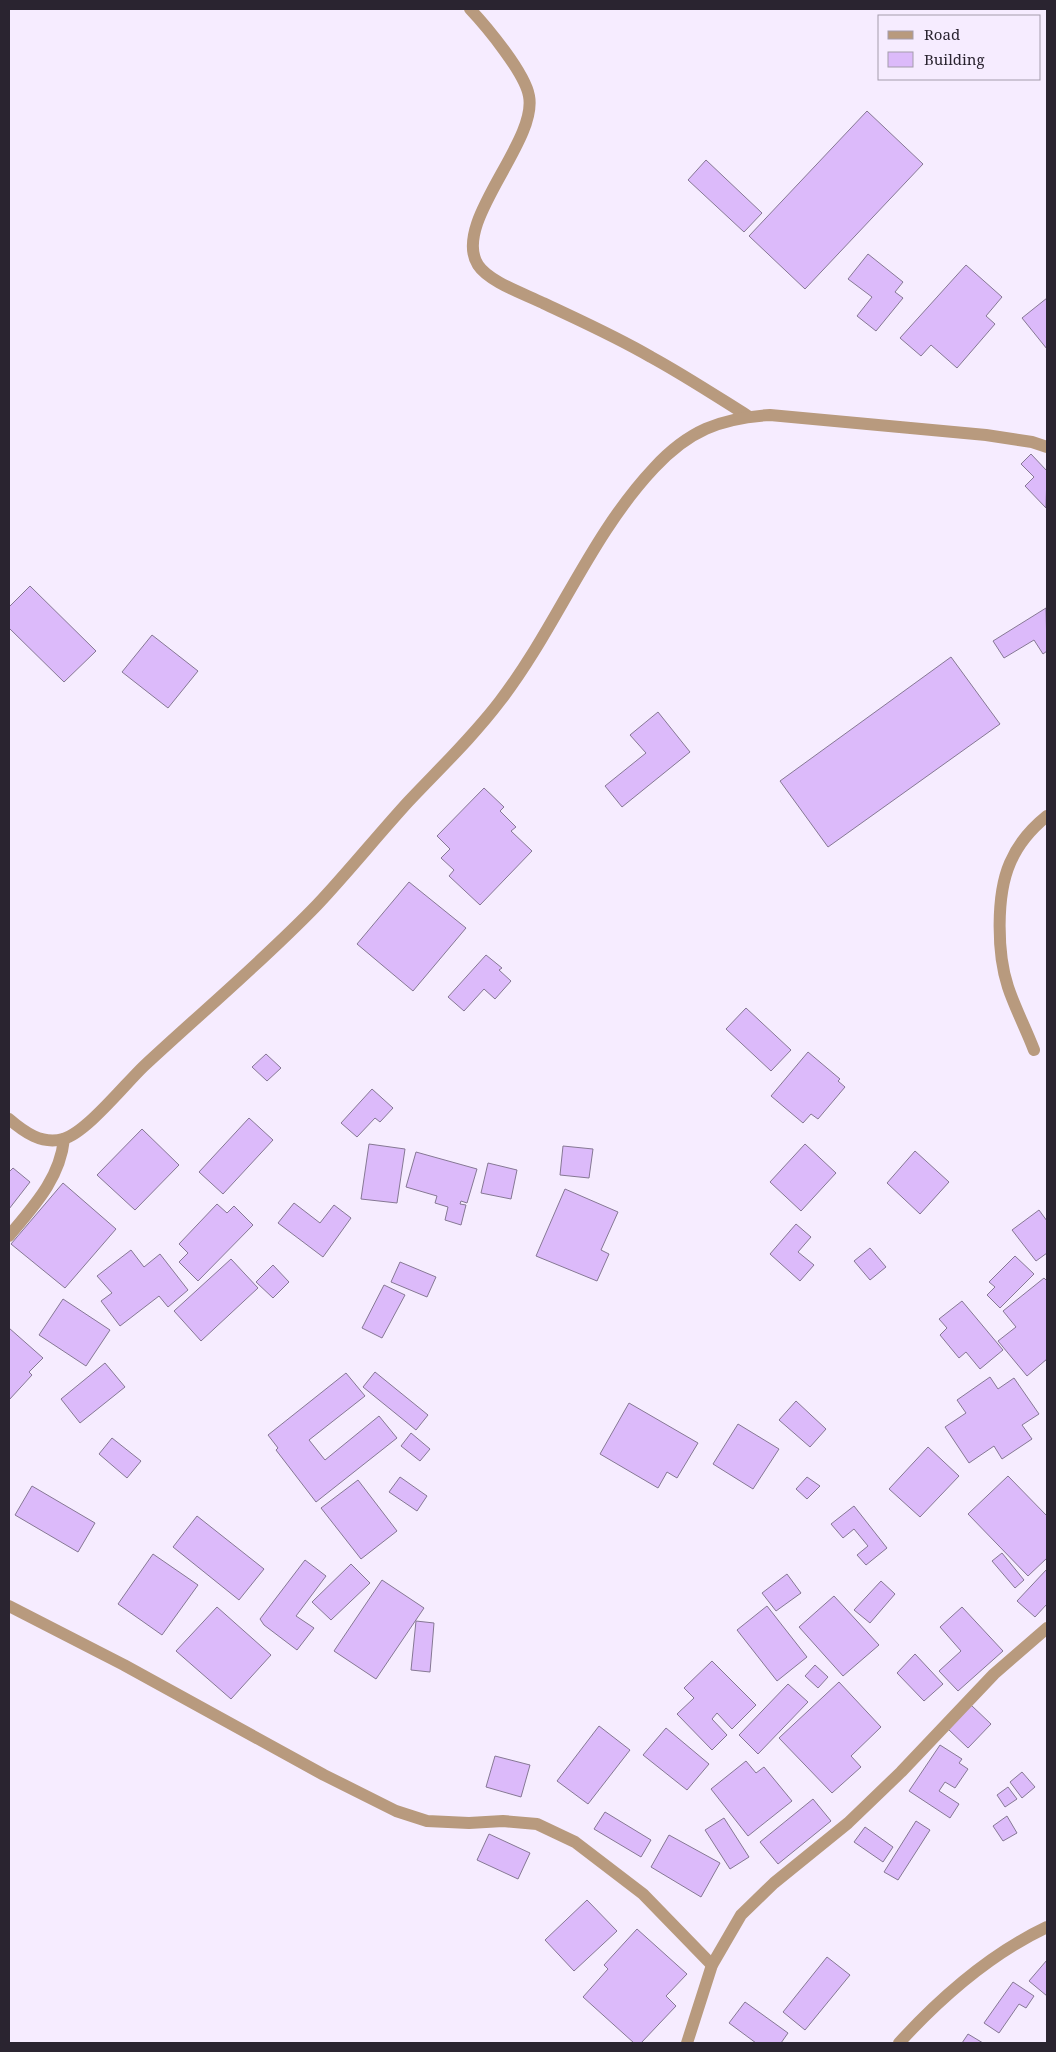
<svg xmlns="http://www.w3.org/2000/svg" width="1056" height="2052" font-family="'Noto Serif',serif">
  <rect width="100%" height="100%" fill="#f6ecff"/>
  <g fill="#dcbafa" stroke="#867894">
    <path d="M867,111L923,164L805,289L749,236Z"/>
    <path d="M706,160L762,213L744,232L688,180Z"/>
    <path d="M868,254L903,282L895,292L903,298L876,331L857,316L872,297L848,279Z"/>
    <path d="M966,265L1002,297L986,316L995,324L957,368L931,345L921,356L900,338Z"/>
    <path d="M1047,298V349L1022,318Z"/>
    <path d="M1031,454L1047,471L1046,508L1025,486L1034,477L1021,464Z"/>
    <path d="M30,586L96,651L64,682L9,628V607Z"/>
    <path d="M1046,608L1047,651L1043,654L1034,640L1004,658L993,641Z"/>
    <path d="M152,635L198,671L168,708L122,672Z"/>
    <path d="M951,657L1000,724L828,847L780,781Z"/>
    <path d="M658,712L690,752L622,807L605,786L646,753L630,735Z"/>
    <path d="M484,788L504,807L500,811L516,827L511,831L532,851L480,905L449,876L454,870L441,858L450,849L437,836Z"/>
    <path d="M409,882L466,928L413,991L357,944Z"/>
    <path d="M486,955L502,968L499,970L511,981L495,999L484,989L464,1011L448,997Z"/>
    <path d="M746,1008L791,1050L771,1071L726,1029Z"/>
    <path d="M808,1052L840,1079L838,1081L845,1087L818,1119L811,1114L803,1123L771,1096Z"/>
    <path d="M266,1054L281,1068L267,1081L252,1067Z"/>
    <path d="M372,1089L393,1108L380,1122L375,1118L357,1137L341,1123Z"/>
    <path d="M249,1118L273,1140L223,1194L199,1172Z"/>
    <path d="M142,1129L179,1165L135,1210L97,1175Z"/>
    <path d="M369,1144L405,1149L397,1203L361,1199Z"/>
    <path d="M805,1144L836,1173L801,1211L770,1182Z"/>
    <path d="M563,1146L593,1149L589,1178L560,1175Z"/>
    <path d="M915,1151L949,1182L920,1214L887,1183Z"/>
    <path d="M416,1152L477,1169L467,1203L461,1201L460,1204L466,1205L461,1225L445,1220L448,1207L435,1203L437,1196L406,1187Z"/>
    <path d="M488,1163L517,1170L511,1199L481,1193Z"/>
    <path d="M13,1168L30,1182L9,1209V1172Z"/>
    <path d="M63,1183L116,1229L65,1288L11,1244Z"/>
    <path d="M565,1189L618,1212L601,1250L609,1254L597,1281L536,1256Z"/>
    <path d="M294,1203L320,1223L334,1205L351,1218L323,1257L278,1223Z"/>
    <path d="M217,1204L227,1213L234,1206L253,1225L198,1281L179,1262L188,1253L179,1244Z"/>
    <path d="M1039,1210L1047,1221V1253L1036,1261L1012,1230Z"/>
    <path d="M796,1224L811,1237L798,1252L814,1265L800,1281L770,1254Z"/>
    <path d="M870,1248L886,1267L870,1280L854,1261Z"/>
    <path d="M131,1250L144,1267L160,1254L188,1290L168,1307L159,1296L120,1326L101,1301L112,1293L97,1276Z"/>
    <path d="M1015,1256L1034,1274L1000,1308L987,1295L995,1287L989,1282Z"/>
    <path d="M231,1259L258,1288L201,1341L174,1311Z"/>
    <path d="M400,1262L436,1277L427,1297L391,1282Z"/>
    <path d="M273,1265L289,1282L273,1298L256,1282Z"/>
    <path d="M1044,1278L1047,1281V1359L1027,1376L998,1341L1016,1327L1003,1311Z"/>
    <path d="M384,1285L405,1295L382,1338L362,1328Z"/>
    <path d="M63,1299L110,1330L86,1366L39,1335Z"/>
    <path d="M962,1301L1003,1350L980,1369L966,1352L959,1358L940,1335L947,1328L939,1319Z"/>
    <path d="M9,1328L43,1358L29,1372L32,1375L9,1400Z"/>
    <path d="M105,1363L125,1387L80,1423L61,1399Z"/>
    <path d="M375,1372L428,1415L416,1430L363,1387Z"/>
    <path d="M346,1373L365,1396L309,1440L325,1460L379,1416L397,1438L316,1502L276,1450L278,1448L268,1435Z"/>
    <path d="M990,1377L998,1389L1014,1378L1039,1414L1022,1425L1032,1439L1002,1459L994,1446L969,1463L945,1427L966,1413L957,1400Z"/>
    <path d="M796,1401L826,1429L810,1447L779,1420Z"/>
    <path d="M629,1403L698,1443L677,1478L667,1472L658,1488L600,1454Z"/>
    <path d="M738,1424L779,1449L753,1489L713,1464Z"/>
    <path d="M411,1433L430,1449L420,1461L401,1446Z"/>
    <path d="M112,1438L141,1461L127,1478L99,1454Z"/>
    <path d="M928,1447L959,1476L920,1517L889,1489Z"/>
    <path d="M1008,1476L1047,1516V1558L1028,1576L968,1514Z"/>
    <path d="M400,1477L427,1496L417,1511L389,1492Z"/>
    <path d="M807,1477L820,1486L807,1499L796,1489Z"/>
    <path d="M358,1480L397,1531L361,1559L321,1508Z"/>
    <path d="M32,1486L95,1523L78,1552L15,1515Z"/>
    <path d="M854,1506L887,1548L866,1565L857,1555L868,1546L854,1529L843,1538L831,1524Z"/>
    <path d="M197,1516L264,1569L239,1600L173,1547Z"/>
    <path d="M1002,1553L1024,1580L1015,1588L992,1561Z"/>
    <path d="M153,1554L198,1585L162,1635L118,1604Z"/>
    <path d="M305,1560L326,1576L296,1616L314,1628L297,1650L264,1625L260,1619Z"/>
    <path d="M351,1564L370,1583L331,1620L312,1602Z"/>
    <path d="M1047,1569V1604L1035,1617L1017,1601Z"/>
    <path d="M787,1574L801,1593L776,1611L762,1593Z"/>
    <path d="M382,1580L424,1608L376,1679L334,1651Z"/>
    <path d="M881,1581L895,1594L870,1623L854,1610Z"/>
    <path d="M834,1596L879,1645L843,1676L799,1627Z"/>
    <path d="M767,1606L807,1657L777,1681L737,1630Z"/>
    <path d="M217,1607L271,1655L231,1699L176,1651Z"/>
    <path d="M962,1607L1003,1651L958,1691L939,1671L961,1651L940,1627Z"/>
    <path d="M416,1621L434,1623L430,1672L411,1670Z"/>
    <path d="M915,1654L943,1684L924,1701L897,1673Z"/>
    <path d="M712,1661L756,1705L732,1729L717,1713L712,1719L727,1735L712,1750L677,1714L694,1698L684,1688Z"/>
    <path d="M815,1665L828,1677L818,1688L805,1676Z"/>
    <path d="M839,1682L881,1727L851,1756L861,1767L832,1793L779,1738Z"/>
    <path d="M788,1684L808,1702L758,1754L739,1735Z"/>
    <path d="M971,1705L991,1724L968,1748L948,1729Z"/>
    <path d="M599,1726L630,1750L588,1804L557,1781Z"/>
    <path d="M666,1728L709,1764L687,1790L643,1755Z"/>
    <path d="M940,1745L962,1759L959,1763L968,1769L955,1788L945,1782L939,1791L959,1804L950,1818L909,1791Z"/>
    <path d="M495,1756L530,1765L521,1797L486,1787Z"/>
    <path d="M746,1761L756,1773L764,1767L792,1801L748,1836L711,1789Z"/>
    <path d="M1022,1772L1035,1787L1022,1798L1010,1782Z"/>
    <path d="M1008,1787L1017,1799L1005,1807L997,1795Z"/>
    <path d="M813,1799L831,1821L778,1864L760,1842Z"/>
    <path d="M605,1812L651,1840L641,1857L594,1829Z"/>
    <path d="M1007,1816L1017,1833L1003,1841L993,1826Z"/>
    <path d="M724,1818L749,1857L730,1869L705,1830Z"/>
    <path d="M916,1821L930,1830L898,1880L884,1872Z"/>
    <path d="M865,1827L893,1847L883,1862L854,1842Z"/>
    <path d="M489,1834L530,1853L518,1879L477,1860Z"/>
    <path d="M669,1835L720,1863L701,1897L651,1867Z"/>
    <path d="M587,1900L617,1931L574,1971L545,1940Z"/>
    <path d="M637,1929L687,1974L666,1996L676,2006L641,2043H634L583,1997L608,1969L604,1965Z"/>
    <path d="M827,1957L850,1975L805,2030L783,2012Z"/>
    <path d="M1047,1960V1996L1029,1981Z"/>
    <path d="M1013,1982L1034,1996L1026,2008L1019,2004L999,2033L984,2023Z"/>
    <path d="M745,2002L788,2033L781,2043H756L729,2023Z"/>
    <path d="M968,2034L983,2043H962Z"/>
  </g>
  <g fill="none" stroke-linecap="round" stroke-linejoin="round">
    <g stroke="#b89a7e" stroke-width="12">
      <path d="M470,9C487,27 525,73 529,96C538,142 451,223 478,265C489,282 525,294 543,303C579,320 617,337 651,357C684,375 716,396 748,416"/>
      <path d="M1034,1050C1026,1029 1015,1008 1008,987C997,954 996,895 1010,863C1018,844 1032,828 1047,816"/>
      <path d="M9,1119C24,1132 42,1145 63,1139C86,1133 125,1084 144,1066C202,1012 262,962 317,905C348,872 377,836 408,802C439,769 472,738 500,701C557,627 590,536 654,468C688,431 720,418 770,415L986,435L1032,442L1047,447"/>
      <path d="M9,1236C33,1207 60,1179 64,1139"/>
      <path d="M9,1606L124,1665L324,1775L396,1811L427,1821L469,1823L503,1821L537,1824L575,1842L643,1894L712,1965"/>
      <path d="M687,2043L712,1965L741,1915L774,1883L848,1823L901,1772L994,1674L1047,1628"/>
      <path d="M899,2043C941,1997 990,1954 1047,1927"/>
    </g>
  </g>
  <rect width="1056" height="2052" fill="none" stroke="#2a2430" stroke-width="20"/>
  <rect x="878" y="15" width="162" height="65" fill="#f6ecff" stroke="#a49cac"/>
  <rect x="888" y="31" width="25" height="8" fill="#b89a7e" stroke="#a49cac"/>
  <text x="924" y="40" font-size="15" fill="#2a2430">Road</text>
  <rect x="888" y="52" width="25" height="15" fill="#dcbafa" stroke="#a49cac"/>
  <text x="924" y="65" font-size="15" fill="#2a2430">Building</text>
</svg>
